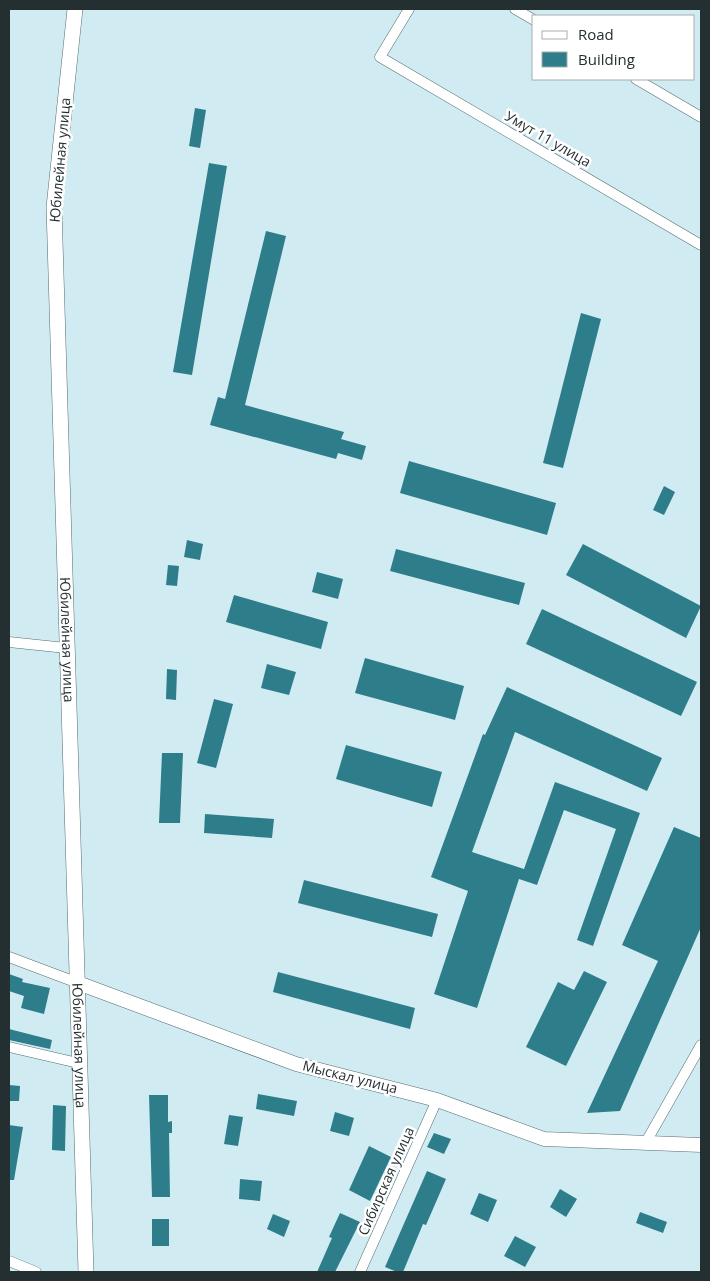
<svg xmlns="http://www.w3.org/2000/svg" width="710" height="1281" font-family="'Open Sans',sans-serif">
  <rect width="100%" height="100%" fill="#d0ecf2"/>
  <g fill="#2e7d8b">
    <path d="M195,108L206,110L200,148L189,146Z"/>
    <path d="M209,163L227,166L192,375L173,372Z"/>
    <path d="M266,231L286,236L245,405L344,432L341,439L366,446L362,460L338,453L336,459L210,425L218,397L225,399Z"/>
    <path d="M581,313L601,319L563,468L543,463Z"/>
    <path d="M409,461L556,503L547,535L400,493Z"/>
    <path d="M664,486L675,492L664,515L653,510Z"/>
    <path d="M187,540L203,544L200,560L184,557Z"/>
    <path d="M583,544L701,606L686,638L566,575Z"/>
    <path d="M396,549L525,583L519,605L390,571Z"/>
    <path d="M168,565L179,566L177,586L166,585Z"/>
    <path d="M317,572L343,579L338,599L312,592Z"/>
    <path d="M234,595L328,622L321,649L226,622Z"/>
    <path d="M542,609L697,682L681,716L526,644Z"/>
    <path d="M365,658L464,686L455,720L355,693Z"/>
    <path d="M267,664L296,672L289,695L261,688Z"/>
    <path d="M167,669L177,670L176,700L166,699Z"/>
    <path d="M507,687L662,758L647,791L515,732L472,852L524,869L555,782L640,813L593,946L577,940L616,829L564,810L537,885L519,879L477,1008L434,994L468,891L431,877L483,734L485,735Z"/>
    <path d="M214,699L233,704L216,768L197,763Z"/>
    <path d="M346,745L442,772L432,807L336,779Z"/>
    <path d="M162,753H183L180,823H159Z"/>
    <path d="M205,814L274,819L272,838L204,833Z"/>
    <path d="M674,827L701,838V927L620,1111L587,1113L658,961L622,945Z"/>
    <path d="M304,880L438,914L432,937L298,903Z"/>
    <path d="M584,971L607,982L566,1066L526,1047L558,982L574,990Z"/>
    <path d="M278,972L415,1008L410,1029L273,992Z"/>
    <path d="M9,974L23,979L22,982L50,988L44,1014L21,1008L24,996L9,991Z"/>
    <path d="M9,1029L52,1040L50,1049L9,1040Z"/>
    <path d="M9,1085L20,1086L19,1101H9Z"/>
    <path d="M258,1094L297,1101L294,1116L256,1109Z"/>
    <path d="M149,1095H168V1122L172,1121V1133H169L170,1197H152Z"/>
    <path d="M53,1105L66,1106L65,1151L52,1150Z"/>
    <path d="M335,1112L354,1118L349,1136L330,1131Z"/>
    <path d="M229,1115L243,1117L238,1146L224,1144Z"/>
    <path d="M9,1125L23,1127L14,1180H9Z"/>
    <path d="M434,1133L451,1139L444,1154L427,1147Z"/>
    <path d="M369,1146L391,1157L370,1201L349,1190Z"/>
    <path d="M427,1171L446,1179L426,1225L423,1224L403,1272H397L385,1267Z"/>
    <path d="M240,1179L262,1181L260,1201L239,1199Z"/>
    <path d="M560,1189L577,1199L566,1217L550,1207Z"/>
    <path d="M479,1193L497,1200L488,1222L470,1214Z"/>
    <path d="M640,1212L667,1222L663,1233L636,1223Z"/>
    <path d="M340,1213L360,1222L335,1272H317L332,1238L329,1237Z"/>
    <path d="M273,1214L290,1221L284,1237L267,1229Z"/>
    <rect x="152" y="1219" width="17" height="27"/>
    <path d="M515,1236L536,1247L525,1267L504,1256Z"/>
  </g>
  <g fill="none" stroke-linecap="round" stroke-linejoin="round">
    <defs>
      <g id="minor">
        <path d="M409,9L380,57L701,245"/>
        <path d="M515,9L534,20"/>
        <path d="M636,79L701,117"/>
        <path d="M9,642L66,648"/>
        <path d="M9,957L78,983"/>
        <path d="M9,1047L78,1063"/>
        <path d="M646,1142L701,1045"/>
        <path d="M9,1261L36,1272"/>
        <path d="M360,1272L437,1100"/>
      </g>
      <path id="tertiary" d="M78,983L296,1064L437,1100L544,1139L701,1145"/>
      <g id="secondary">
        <path id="s1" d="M75,9L54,207L86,1272"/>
      </g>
    </defs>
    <use href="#minor" stroke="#546d72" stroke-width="11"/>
    <use href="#tertiary" stroke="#546d72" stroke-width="15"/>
    <use href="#secondary" stroke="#546d72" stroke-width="16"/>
    <use href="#minor" stroke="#fff" stroke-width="10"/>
    <use href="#tertiary" stroke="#fff" stroke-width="14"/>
    <use href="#secondary" stroke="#fff" stroke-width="15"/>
  </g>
  <g text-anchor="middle" stroke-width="5" stroke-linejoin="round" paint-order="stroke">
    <g font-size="14" fill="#242f31" stroke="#fff">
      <text transform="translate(548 139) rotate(30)" y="5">Умут 11 улица</text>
      <text transform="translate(60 160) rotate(-85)" y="5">Юбилейная улица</text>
      <text dy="5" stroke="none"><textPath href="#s1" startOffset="632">Юбилейная улица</textPath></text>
      <text dy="5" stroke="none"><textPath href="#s1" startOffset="1038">Юбилейная улица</textPath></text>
      <text transform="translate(350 1077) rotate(14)" y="5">Мыскал улица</text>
      <text transform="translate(386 1181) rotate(-66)" y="5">Сибирская улица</text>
    </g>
  </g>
  <rect width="710" height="1281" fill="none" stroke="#242f31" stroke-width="20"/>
  <rect x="532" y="15" width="162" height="65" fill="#ffffff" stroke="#a7acad"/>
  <rect x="542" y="31" width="25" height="8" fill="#ffffff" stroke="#a7acad"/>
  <text x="578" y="40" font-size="15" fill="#242f31">Road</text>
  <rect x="542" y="52" width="25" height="15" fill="#2e7d8b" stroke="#a7acad"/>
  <text x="578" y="65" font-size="15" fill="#242f31">Building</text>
</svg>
